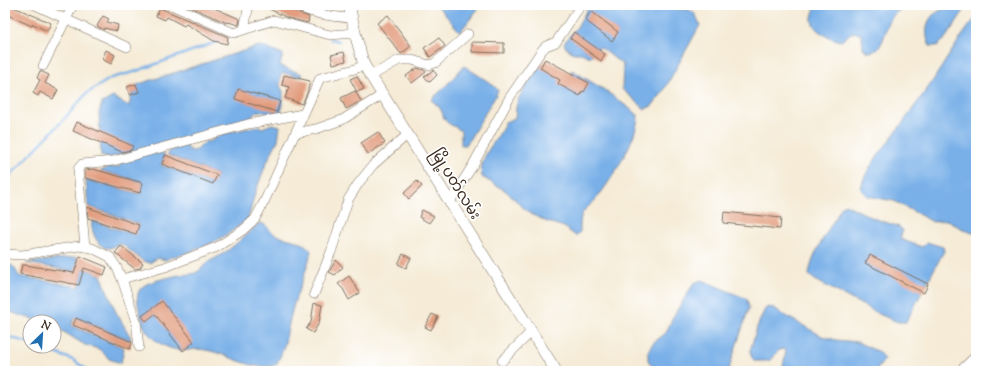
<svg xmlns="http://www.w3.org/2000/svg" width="981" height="376" font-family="'Sorts Mill Goudy','Noto Sans Myanmar',serif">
  <rect width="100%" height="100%" fill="#fff"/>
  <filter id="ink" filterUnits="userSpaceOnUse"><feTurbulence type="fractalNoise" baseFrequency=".025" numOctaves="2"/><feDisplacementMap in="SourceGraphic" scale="8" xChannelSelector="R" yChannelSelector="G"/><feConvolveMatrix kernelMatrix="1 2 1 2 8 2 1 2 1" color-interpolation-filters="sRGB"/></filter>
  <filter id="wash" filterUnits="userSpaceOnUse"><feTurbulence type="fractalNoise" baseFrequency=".012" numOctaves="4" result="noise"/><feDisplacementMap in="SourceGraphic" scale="16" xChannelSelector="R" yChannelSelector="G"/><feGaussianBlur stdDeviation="0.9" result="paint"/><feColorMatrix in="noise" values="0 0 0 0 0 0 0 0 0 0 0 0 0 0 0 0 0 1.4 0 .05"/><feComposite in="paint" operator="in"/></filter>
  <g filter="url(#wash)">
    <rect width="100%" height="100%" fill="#f5ebd6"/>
    <g fill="#79b0e8" stroke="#5a6d83">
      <path d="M437,5H481L460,32Z"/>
      <path d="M589,5H671L679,10C692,7 696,14 700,25L663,92L652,106L645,109L622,89L623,65L600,47L590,57L581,53H574L566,48L564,43L577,27Z"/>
      <path d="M816,5H907C902,8 895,13 892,17C884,29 885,52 868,52L863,48L862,35C850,29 851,35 841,41C831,39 811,31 812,18C812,14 815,9 816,5Z"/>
      <path d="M946,5H968L944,40L937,46H930C925,37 925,23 933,15C938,11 943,10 946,5Z"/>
      <path d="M976,17V234L964,230L947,220L933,222L894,201L867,196L861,189C864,170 881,153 892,137C905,120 917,103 930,85C945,62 959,38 976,17Z"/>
      <path d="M259,46C265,46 274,53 283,54L280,66L302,74V77L283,73L281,75L280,86L283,91V106L281,112L269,113L259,111L255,113L251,118L232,125L108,158L101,156L99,113L102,103L113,97L129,106L133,88L139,84Z"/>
      <path d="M541,65H546L565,79L572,70L606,91L638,115C638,138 612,179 597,198C593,203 586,208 582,213C580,218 580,226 580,232L576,236L564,227L545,221L529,213L506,191L482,177C478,154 499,141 505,122L515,118C516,114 515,112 516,108C518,95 528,83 536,73V70Z"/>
      <path d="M464,66L492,84L498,90L496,95L466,145H461V131C457,127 452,126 448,123C444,120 443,116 442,112C440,107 435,103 431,100L444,88Z"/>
      <path d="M272,124L280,126L278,140L266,164L255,193L248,219L228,234L210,244L184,254L171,257L166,260L157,258L150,263L143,261L122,244C116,244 112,249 106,248C97,246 90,229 92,221L135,235L139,224L88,206L86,180L140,194L143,182L100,171L110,167H119L122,161C133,158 157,147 165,155L161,165L213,184L217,175L168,155V152L179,147L186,142V147L191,151L197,150L206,141L209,142L222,134L259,126L262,128Z"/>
      <path d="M845,204L873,218L897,226L903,230L900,239L922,247L927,242L943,247L944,251L906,322H898L881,315L815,280L809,275C811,254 832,225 842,206Z"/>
      <path d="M261,223C267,225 269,230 273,233C286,241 302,238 311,251C307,272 297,291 292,311C287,329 286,348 276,365C248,374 218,344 189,350C178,352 164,347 155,340C142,328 143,325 139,309C133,287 144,284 162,279C167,278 173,276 179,275C186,274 191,275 197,272C201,270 204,265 208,262C211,260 215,259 219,256C233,248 246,235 258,224Z"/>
      <path d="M76,257L77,259V266L101,275L116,312L131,338L130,340L75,317L72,324V326L122,347L124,348L121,363L109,359L99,349L85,345L54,326V322C40,322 23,317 9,311L5,314V268L11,265C16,268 16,272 19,276L79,287L83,273L26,263Z"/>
      <path d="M702,280L747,299L749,308L728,371H655L648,360V351L653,343L666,333L673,317L694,283Z"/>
      <path d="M768,307L774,308L784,315L822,336L836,340L857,342L879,352L884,360L876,371H780L783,366L786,351L783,349L779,350L769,361H755L752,358L750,351L757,327L765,309Z"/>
    </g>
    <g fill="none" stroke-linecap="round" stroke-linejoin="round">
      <g stroke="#79b0e8" stroke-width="2.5">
        <path d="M330,39L339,41"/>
        <path d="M5,181L66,117L86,94L111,78L134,72L219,41"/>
        <path d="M5,336L30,343"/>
        <path d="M38,346L73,360L89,371"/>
      </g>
    </g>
    <g id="blocks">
      <g fill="#e29c7e">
        <path d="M5,5H9L51,23L47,31L33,24L32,26L5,14Z"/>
        <path d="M186,5H207L240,19L239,25L228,22L227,23Z"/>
        <path d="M261,5H283L292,10L309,17L308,23L288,18Z"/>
        <path d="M160,8L228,37L227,44L214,41L186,24L184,26L167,17L165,20L156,16Z"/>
        <path d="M591,11L618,32L612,41L585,20Z"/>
        <path d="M388,15L411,46L401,54L377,23Z"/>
        <path d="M103,16L109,19L107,22L118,25L117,31L104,28V30L97,26Z"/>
        <path d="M574,32L605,54L601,61L570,38Z"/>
        <path d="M439,38L445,46L430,57L424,48Z"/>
        <path d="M472,42L504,43V53L472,52Z"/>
        <path d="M106,50L115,55L111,64L102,59Z"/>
        <path d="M344,52L346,61L333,64L331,55Z"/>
        <path d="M545,59L589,83L584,92L582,91L580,96L558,84L560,80L540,68Z"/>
        <path d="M417,68L424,70L426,72L412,83L406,76Z"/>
        <path d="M433,70L437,75L430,82L424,77Z"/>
        <path d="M40,71L49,75L45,83L58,90L53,99L40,92L38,96L33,93L40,80L37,78Z"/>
        <path d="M284,75L310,81L307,93L302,104L285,98L289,87L282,85Z"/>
        <path d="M357,76L364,89L357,92L350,79Z"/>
        <path d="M136,84L139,92L130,95L127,87Z"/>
        <path d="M238,89L280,101L277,112L235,99Z"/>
        <path d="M355,91L361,101L346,109L341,98Z"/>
        <path d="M77,122L133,146L131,150L122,152L73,131Z"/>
        <path d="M378,132L385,143L368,154L361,143Z"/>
        <path d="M165,155L217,175L213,184L162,164Z"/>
        <path d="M93,169L143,183L140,193L85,178V170Z"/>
        <path d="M417,181L422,186L409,199L404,193Z"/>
        <path d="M87,207L139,225L136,234L88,218Z"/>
        <path d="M422,210L434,216L429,223L419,217Z"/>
        <path d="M724,212L781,218L780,229L723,223Z"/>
        <path d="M121,246L143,263L140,268L135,269L115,253Z"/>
        <path d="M403,254L411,258L406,268L398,264Z"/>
        <path d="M870,255L928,284L924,293L865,263Z"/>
        <path d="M80,256L107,267L104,275L84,268L79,285L20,274L22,265H25L74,273Z"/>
        <path d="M336,260L343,267L335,275L329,272Z"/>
        <path d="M349,276L360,293L349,300L343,289L338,284Z"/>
        <path d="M162,301L194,342L183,351L155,314L146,321L142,316Z"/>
        <path d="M314,303L322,305L319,323L313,333L306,329L311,322Z"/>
        <path d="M432,314L438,317L431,330L425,327Z"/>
        <path d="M76,318L132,342L130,349L73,325Z"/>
      </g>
    </g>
  </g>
  <g filter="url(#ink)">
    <use href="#blocks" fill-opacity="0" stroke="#7c6e5e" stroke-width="1"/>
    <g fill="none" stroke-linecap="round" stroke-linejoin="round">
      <defs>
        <g id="minor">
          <path d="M35,5L127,47"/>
          <path d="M171,5L234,33L274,20L330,35L355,33"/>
          <path d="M294,5C312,14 332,17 352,18"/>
          <path d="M244,29L249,5"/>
          <path d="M43,66L73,5"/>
          <path d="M371,76L399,60H412L429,65L435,63L468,34"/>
          <path d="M296,133L316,129L342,120L382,95"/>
          <path d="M449,203L473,165L510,97L542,50L546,46L556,42L581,5"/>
          <path d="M85,247L78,169L82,164L113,161L248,124L303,114"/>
          <path d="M5,254L22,255L79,246L92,248L110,257L117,268L122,279L136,322L139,347"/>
          <path d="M122,279L165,267L217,247L243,230L255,219L265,200L320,78L355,69L364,65"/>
          <path d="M314,294L331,252L348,200L358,184L373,165L407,135"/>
          <path d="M502,361L531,332"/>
          <path d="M960,371L976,356"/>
        </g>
        <path id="major" d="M349,5L356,37L364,65L556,371"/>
      </defs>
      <use href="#minor" stroke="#7c6e5e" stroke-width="10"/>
      <use href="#major" stroke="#7c6e5e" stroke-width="12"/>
      <use href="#minor" stroke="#fff" stroke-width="9"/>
      <use href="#major" stroke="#fff" stroke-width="11"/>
    </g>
  </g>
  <g text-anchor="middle" stroke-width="3.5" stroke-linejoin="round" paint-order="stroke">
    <g font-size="15" fill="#3b2a1e" stroke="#fff">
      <text transform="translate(456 184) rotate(58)" y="5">မြို့ပတ်လမ်း</text>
    </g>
  </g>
  <rect width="981" height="376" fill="none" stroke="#fff" stroke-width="20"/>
  <g transform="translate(42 334) rotate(25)"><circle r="19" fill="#ffffff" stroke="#b1aaa5"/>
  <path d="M0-3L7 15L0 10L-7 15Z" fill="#1f6fb2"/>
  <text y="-6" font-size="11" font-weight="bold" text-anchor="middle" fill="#3b2a1e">N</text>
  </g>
</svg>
